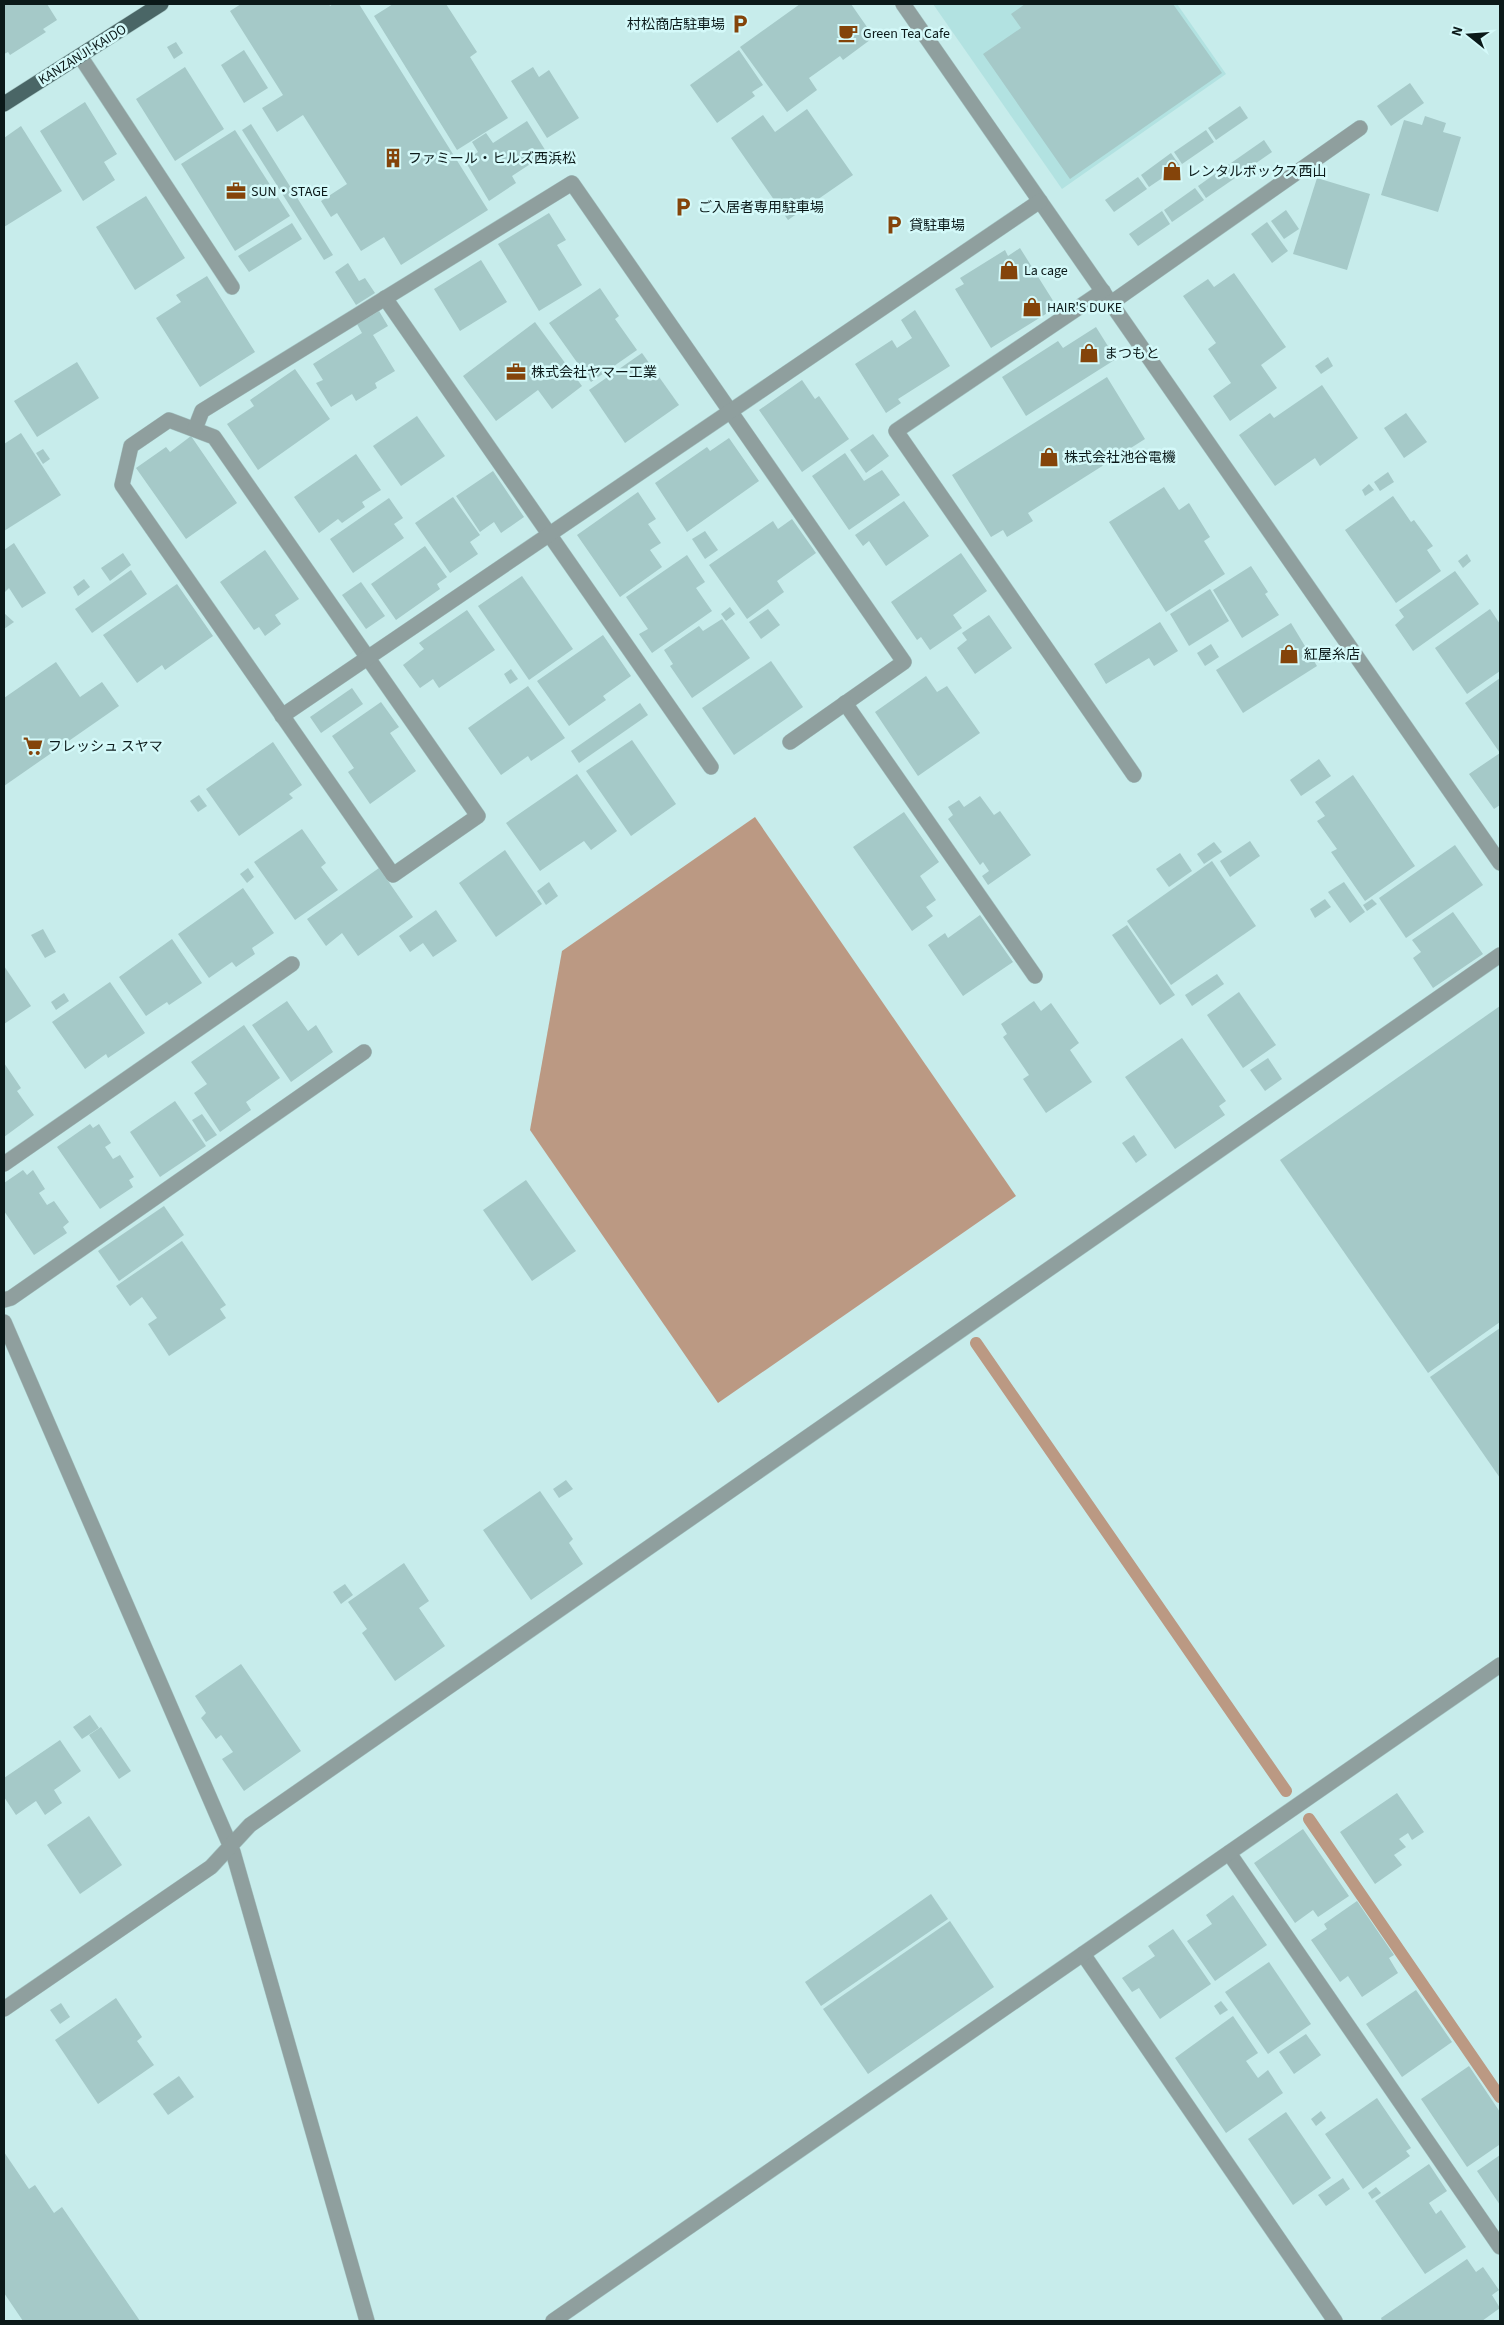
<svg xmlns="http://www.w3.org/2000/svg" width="1504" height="2325" font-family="'Source Sans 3','Noto Sans JP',sans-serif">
  <rect width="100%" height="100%" fill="#c7eceb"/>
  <path fill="#b2e2e1" d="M933,4H1177L1226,74L1062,189Z"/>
  <path fill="#bb9983" d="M755,817L1016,1196L718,1403L530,1130L562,951Z"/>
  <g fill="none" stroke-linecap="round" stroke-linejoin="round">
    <g stroke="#bb9983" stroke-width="12">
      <path d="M976,1343L1286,1791"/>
      <path d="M1309,1819L1500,2097"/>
    </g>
  </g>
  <g fill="#a5c9c8">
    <path d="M4,4H47L57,20L43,29L46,32L10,55L8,52L4,54Z"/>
    <path d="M241,4H329L330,6L333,4H359L488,210L401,265L384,237L361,251L337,213L331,217L321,201L347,184L303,115L277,132L262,108L283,95L230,11Z"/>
    <path d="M393,4H446L477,52L470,57L508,118L457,150L374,16Z"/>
    <path d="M800,4H851L874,37L843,60L840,56L809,78L817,90L787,112L740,47Z"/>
    <path d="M1025,4H1173L1222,73L1070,179L983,54L1021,28L1011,14Z"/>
    <path d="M176,42L183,53L174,59L167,47Z"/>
    <path d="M244,50L268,88L244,103L221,65Z"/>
    <path d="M739,50L763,85L752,92L755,96L717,123L690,85Z"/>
    <path d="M185,67L224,129L175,161L136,99Z"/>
    <path d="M533,67L539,77L549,70L579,118L547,138L511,81Z"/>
    <path d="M1410,83L1424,103L1391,126L1377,106Z"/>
    <path d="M85,102L117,154L104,162L115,180L83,201L40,131Z"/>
    <path d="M1240,106L1248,118L1216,140L1208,128Z"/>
    <path d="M807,109L853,175L788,220L731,138L763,115L775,132Z"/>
    <path d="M1425,116L1446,123L1443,132L1461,137L1438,212L1381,195L1404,120L1422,125Z"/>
    <path d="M527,121L547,153L512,176L516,183L489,201L465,161L478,152L472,142L486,133L493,143Z"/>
    <path d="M251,124L333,255L324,260L242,130Z"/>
    <path d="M21,126L62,191L4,227V138Z"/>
    <path d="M235,130L290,216L235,251L181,164Z"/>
    <path d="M1206,130L1214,142L1182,164L1174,152Z"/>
    <path d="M1264,140L1272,152L1239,175L1231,163Z"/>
    <path d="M1171,153L1180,166L1149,187L1141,175Z"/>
    <path d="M1229,164L1238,176L1206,198L1198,186Z"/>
    <path d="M1138,177L1147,189L1114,212L1105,200Z"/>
    <path d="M1317,178L1370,194L1347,270L1293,254Z"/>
    <path d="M1195,188L1204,200L1172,222L1164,210Z"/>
    <path d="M146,196L185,258L135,290L96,227Z"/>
    <path d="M1286,210L1299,229L1284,239L1271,221Z"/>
    <path d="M1162,211L1170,224L1138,246L1129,234Z"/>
    <path d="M549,213L566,240L557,245L582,285L539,311L498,244Z"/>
    <path d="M1267,222L1288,251L1272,263L1251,234Z"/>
    <path d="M292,223L302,239L249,272L238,256Z"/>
    <path d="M1020,248L1057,307L991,348L955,289L964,284L960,278L1005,250L1008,256Z"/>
    <path d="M481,260L507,302L460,331L434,289Z"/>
    <path d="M348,263L359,281L365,278L375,293L356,305L335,272Z"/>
    <path d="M1234,273L1286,347L1261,365L1277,388L1230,421L1213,396L1231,383L1208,349L1216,343L1183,296L1208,279L1214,287Z"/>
    <path d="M207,276L255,352L200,387L156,318L181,302L176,295Z"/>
    <path d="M600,288L619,316L615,319L637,350L591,382L549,323Z"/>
    <path d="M915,310L950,366L898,399L901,403L886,413L855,364L892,340L897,348L912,338L901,320Z"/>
    <path d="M379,311L388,326L373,335L395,371L375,383L377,388L356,401L352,394L331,407L316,383L323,380L313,364L362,333L357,324Z"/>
    <path d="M535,322L582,386L552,409L538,390L496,421L463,376Z"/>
    <path d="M1096,327L1116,359L1026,416L1002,377L1058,341L1063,348Z"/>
    <path d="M642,353L679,405L625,443L589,390Z"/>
    <path d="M1328,357L1333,366L1321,374L1315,366Z"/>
    <path d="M77,362L99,398L37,437L14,401Z"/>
    <path d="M295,369L330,419L258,470L227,424L254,406L250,400Z"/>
    <path d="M1107,377L1145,439L1028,513L1033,521L1007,537L1003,530L991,537L952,475Z"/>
    <path d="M802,380L815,399L819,396L849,439L802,472L759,410Z"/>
    <path d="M1322,385L1358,438L1320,466L1315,458L1275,486L1239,435L1270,413L1274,418Z"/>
    <path d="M1406,413L1427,442L1404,458L1384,428Z"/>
    <path d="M417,416L445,456L401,486L373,446Z"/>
    <path d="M21,433L61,495L4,531V444Z"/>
    <path d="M873,434L889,456L866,473L850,450Z"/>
    <path d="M191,436L237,503L186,539L136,468L166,447L170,452Z"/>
    <path d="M729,438L759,481L687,532L655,483L707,447L710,451Z"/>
    <path d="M43,449L50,459L43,464L36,453Z"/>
    <path d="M845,453L864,481L882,470L900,495L849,530L812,476Z"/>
    <path d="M356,454L381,490L362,502L365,507L342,523L338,519L319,533L294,497Z"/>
    <path d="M493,471L524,517L501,533L494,522L480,532L456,496Z"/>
    <path d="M1388,472L1394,482L1380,491L1374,482Z"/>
    <path d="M1369,484L1374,490L1365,496L1362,490Z"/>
    <path d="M1164,487L1179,510L1189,503L1210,537L1204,541L1225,574L1166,612L1109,522Z"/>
    <path d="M638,492L656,519L648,524L661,543L650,550L662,567L620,597L577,535Z"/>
    <path d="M1393,496L1411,522L1414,520L1433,546L1427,550L1441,571L1396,603L1345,530Z"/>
    <path d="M453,497L480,535L470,542L478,554L450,573L415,523Z"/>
    <path d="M389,498L403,518L394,524L404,538L353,573L330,539Z"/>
    <path d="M904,501L929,536L886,566L869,541L863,546L855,535Z"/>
    <path d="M792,519L816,553L777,581L784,592L747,619L709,565L773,521L778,529Z"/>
    <path d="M705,531L718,550L705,559L692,539Z"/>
    <path d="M14,543L46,593L22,608L9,588L5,592L4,590V550Z"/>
    <path d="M425,546L447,577L437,584L440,589L396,620L371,584Z"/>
    <path d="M265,550L299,599L275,615L281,624L265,636L259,627L254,630L220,582Z"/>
    <path d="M123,553L131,565L110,581L101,568Z"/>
    <path d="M961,553L987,591L953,615L962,628L930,650L921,637L917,640L891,602Z"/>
    <path d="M1467,554L1471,561L1463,568L1458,561Z"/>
    <path d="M687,555L705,582L696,588L712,611L652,653L639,634L648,629L626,597Z"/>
    <path d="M1251,566L1268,592L1265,594L1279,615L1242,638L1213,590Z"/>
    <path d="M131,570L147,594L92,633L75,609Z"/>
    <path d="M1455,571L1479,604L1413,651L1395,625L1404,617L1399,610Z"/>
    <path d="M522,576L573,649L529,680L478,606Z"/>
    <path d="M84,579L90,587L78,596L73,587Z"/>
    <path d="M361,582L385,616L366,629L342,595Z"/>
    <path d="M177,584L213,636L165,670L162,665L137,683L103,635Z"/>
    <path d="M1210,589L1229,621L1189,646L1170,614Z"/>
    <path d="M730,607L735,614L726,621L721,614Z"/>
    <path d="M768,609L780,625L761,639L749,622Z"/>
    <path d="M1490,609L1500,624V671L1467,694L1435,648Z"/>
    <path d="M467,610L495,650L439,688L433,679L420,688L403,665L424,649L419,643Z"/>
    <path d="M4,613L14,622L4,629Z"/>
    <path d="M989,615L1012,648L975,674L957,648L967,640L962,633Z"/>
    <path d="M722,619L750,658L692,698L670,666L673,664L664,650L699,626L703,631Z"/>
    <path d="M1160,622L1178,651L1154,666L1149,658L1106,684L1094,664Z"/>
    <path d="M1291,623L1317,666L1243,713L1216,670Z"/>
    <path d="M603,635L631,676L603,696L606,700L569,726L537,681Z"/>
    <path d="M1211,644L1219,657L1205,666L1197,653Z"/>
    <path d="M771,661L803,707L734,755L702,708Z"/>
    <path d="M56,662L80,697L102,682L119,706L4,786V698Z"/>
    <path d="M511,669L518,679L510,684L504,674Z"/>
    <path d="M926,676L937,692L947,686L980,733L918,776L875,712Z"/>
    <path d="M1500,678V805L1494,809L1469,774L1500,753L1465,703Z"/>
    <path d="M528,686L565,738L531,761L528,756L501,775L468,728Z"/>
    <path d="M352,688L363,704L321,733L310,717Z"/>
    <path d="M381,702L399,727L390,733L416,771L370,804L348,772L354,768L332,736Z"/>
    <path d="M640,703L648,715L579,763L571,751Z"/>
    <path d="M632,740L676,804L631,836L586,771Z"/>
    <path d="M273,742L302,785L289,794L293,798L239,836L206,789Z"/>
    <path d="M1319,759L1331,776L1301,796L1290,780Z"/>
    <path d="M577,774L617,831L591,850L584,841L540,871L506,823Z"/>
    <path d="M1353,775L1415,866L1365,901L1331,852L1337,849L1317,821L1325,816L1315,802Z"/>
    <path d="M199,795L207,806L198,812L190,801Z"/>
    <path d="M980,796L994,815L1000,811L1031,855L988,885L982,876L989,871L983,862L980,865L948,819L953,815L948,807L959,800L964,807Z"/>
    <path d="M904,812L939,862L920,876L936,900L926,907L933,916L912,931L853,847Z"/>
    <path d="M302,829L326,863L321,867L338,890L295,920L254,862Z"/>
    <path d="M1250,841L1260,856L1230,877L1220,861Z"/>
    <path d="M1214,842L1222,852L1204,864L1197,854Z"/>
    <path d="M1455,845L1483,885L1406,938L1379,898Z"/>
    <path d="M505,850L542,904L496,937L459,883Z"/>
    <path d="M1180,853L1192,871L1169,887L1156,869Z"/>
    <path d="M1212,861L1256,926L1171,985L1127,921Z"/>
    <path d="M248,868L254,877L247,883L240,874Z"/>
    <path d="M379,868L413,917L358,956L342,933L326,946L307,919Z"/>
    <path d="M549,882L558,896L546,905L537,891Z"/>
    <path d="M1344,882L1365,912L1350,923L1328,892Z"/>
    <path d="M243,888L274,933L252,948L255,954L236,967L232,962L209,978L178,934Z"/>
    <path d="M1325,899L1331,907L1315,918L1310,909Z"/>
    <path d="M1372,899L1377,904L1367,911L1363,905Z"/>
    <path d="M436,910L457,941L433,957L423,943L410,952L399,936Z"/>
    <path d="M1453,912L1483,954L1433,988L1413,958L1421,952L1412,940Z"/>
    <path d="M980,915L1013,962L963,996L928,945L945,933L948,938Z"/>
    <path d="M1127,925L1175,995L1160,1005L1112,935Z"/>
    <path d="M43,929L56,952L45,958L31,935Z"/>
    <path d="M172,939L202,983L169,1005L167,1002L146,1016L119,977Z"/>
    <path d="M4,966L31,1006L4,1024Z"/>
    <path d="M1217,974L1224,984L1192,1006L1185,995Z"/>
    <path d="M110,982L145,1033L108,1058L106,1054L85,1069L52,1022Z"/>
    <path d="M1239,992L1276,1045L1243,1068L1207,1015Z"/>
    <path d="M64,993L69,1001L56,1010L51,1002Z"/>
    <path d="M287,1001L308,1031L316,1025L333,1052L291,1082L252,1025Z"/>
    <path d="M1034,1001L1041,1011L1051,1003L1079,1043L1070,1050L1092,1082L1046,1113L1023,1079L1029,1075L1003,1037L1007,1034L1001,1024Z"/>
    <path d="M1500,1006V1322L1428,1373L1280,1160Z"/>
    <path d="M244,1025L280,1078L246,1102L251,1110L220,1132L194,1093L207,1084L191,1062Z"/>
    <path d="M1182,1038L1226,1101L1219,1106L1225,1115L1175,1149L1125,1077Z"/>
    <path d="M1268,1058L1282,1079L1265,1091L1250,1070Z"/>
    <path d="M4,1063L21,1088L17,1091L34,1115L4,1137Z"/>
    <path d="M175,1101L206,1146L160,1177L130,1132Z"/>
    <path d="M202,1114L217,1135L206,1142L192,1120Z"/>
    <path d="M90,1124L93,1128L99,1124L111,1143L105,1147L113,1159L120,1155L134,1177L129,1180L133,1187L100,1209L57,1147Z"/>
    <path d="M1134,1135L1147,1155L1136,1163L1122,1143Z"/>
    <path d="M23,1170L27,1175L33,1170L45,1189L39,1193L47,1205L54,1201L69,1222L63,1227L67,1233L34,1255L4,1211V1183Z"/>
    <path d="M526,1180L576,1251L532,1281L483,1210Z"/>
    <path d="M164,1206L184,1235L119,1281L98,1251Z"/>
    <path d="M182,1241L226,1305L220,1309L226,1318L169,1356L148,1324L157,1318L142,1297L130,1306L116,1286Z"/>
    <path d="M1500,1328V1478L1430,1377Z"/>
    <path d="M566,1480L573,1489L559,1498L553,1489Z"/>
    <path d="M540,1491L573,1539L569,1543L583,1564L531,1600L483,1530Z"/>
    <path d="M404,1563L429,1601L419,1608L445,1646L395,1681L362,1633L367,1629L348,1602Z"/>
    <path d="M345,1584L353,1595L341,1604L333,1592Z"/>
    <path d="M241,1664L301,1751L244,1791L222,1759L233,1752L221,1735L216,1739L201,1718L206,1713L195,1696Z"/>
    <path d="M90,1715L99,1728L82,1739L73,1727Z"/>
    <path d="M101,1727L131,1771L119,1779L89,1735Z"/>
    <path d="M60,1740L81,1771L54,1790L62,1803L45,1815L36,1801L16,1815L4,1797V1778Z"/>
    <path d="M1397,1793L1424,1832L1412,1840L1408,1833L1399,1839L1406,1847L1394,1855L1402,1865L1375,1884L1340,1832Z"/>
    <path d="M89,1816L122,1865L80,1894L47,1845Z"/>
    <path d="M1303,1829L1349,1896L1318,1917L1313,1910L1295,1923L1254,1863Z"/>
    <path d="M931,1894L948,1919L821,2006L805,1982Z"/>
    <path d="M1233,1895L1267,1945L1215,1981L1187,1941L1212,1924L1206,1915Z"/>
    <path d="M1357,1901L1394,1955L1389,1958L1398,1973L1362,1997L1348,1976L1340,1982L1311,1940L1327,1929L1324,1924Z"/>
    <path d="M950,1921L994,1987L868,2074L823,2009Z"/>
    <path d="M1173,1929L1211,1984L1160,2019L1139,1988L1132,1992L1122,1978L1155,1956L1148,1946Z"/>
    <path d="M1269,1962L1311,2024L1268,2054L1225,1992Z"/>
    <path d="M1416,1990L1452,2042L1402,2077L1366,2024Z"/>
    <path d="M116,1998L142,2037L137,2041L154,2065L98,2104L55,2040Z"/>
    <path d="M1221,2001L1228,2010L1220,2015L1214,2006Z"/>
    <path d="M61,2003L70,2017L60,2024L50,2010Z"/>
    <path d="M1233,2016L1258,2053L1246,2061L1258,2078L1268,2070L1283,2093L1226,2133L1175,2058Z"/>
    <path d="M1306,2034L1321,2055L1294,2074L1279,2052Z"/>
    <path d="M1469,2066L1500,2112V2147L1499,2145L1467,2167L1421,2099Z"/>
    <path d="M179,2076L194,2097L168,2115L153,2094Z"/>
    <path d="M1377,2098L1411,2148L1406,2151L1410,2156L1363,2189L1325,2134Z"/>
    <path d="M1321,2111L1326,2118L1316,2126L1311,2119Z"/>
    <path d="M1286,2112L1331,2178L1293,2205L1248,2139Z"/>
    <path d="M4,2152L29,2189L35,2185L54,2213L62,2207L140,2321H23L4,2293Z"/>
    <path d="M1500,2155V2205L1477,2171Z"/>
    <path d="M1429,2164L1447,2191L1429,2203L1436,2214L1441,2210L1466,2247L1425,2274L1375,2201Z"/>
    <path d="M1343,2178L1350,2189L1326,2206L1318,2195Z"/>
    <path d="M1376,2187L1381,2193L1372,2199L1368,2193Z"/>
    <path d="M1467,2259L1476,2272L1483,2267L1499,2290L1492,2295L1500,2308L1482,2321H1382L1381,2318Z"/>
  </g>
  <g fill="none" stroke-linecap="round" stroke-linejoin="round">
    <defs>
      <g id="minor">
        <path d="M903,4L1500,863"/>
        <path d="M80,56L232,287"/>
        <path d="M1103,291L896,431L1134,775"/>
        <path d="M385,298L711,767"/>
        <path d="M1111,303L1360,128"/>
        <path d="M169,420L214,437L478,816L393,875L122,485L131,446Z"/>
        <path d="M195,429L202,411L572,183L904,662L790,742"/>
        <path d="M845,703L1035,976"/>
        <path d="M282,716L1040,201"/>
        <path d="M4,1164L292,964"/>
        <path d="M4,1300L11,1298L364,1052"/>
        <path d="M4,1322L233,1852L367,2321"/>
        <path d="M1229,1853L1500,2247"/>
        <path d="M1083,1954L1335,2321"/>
        <path d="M4,2009L211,1867L250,1825L1500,955"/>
        <path d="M553,2321L1500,1665"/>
      </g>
      <path id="major" d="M4,104L161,4"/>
    </defs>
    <use href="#minor" stroke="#a5c6c5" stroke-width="16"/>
    <use href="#major" stroke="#a5c6c5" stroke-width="16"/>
    <use href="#minor" stroke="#8f9f9e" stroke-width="15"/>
    <use href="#major" stroke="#4a6666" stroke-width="15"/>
  </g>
  <defs>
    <symbol id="parking-bare" viewBox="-9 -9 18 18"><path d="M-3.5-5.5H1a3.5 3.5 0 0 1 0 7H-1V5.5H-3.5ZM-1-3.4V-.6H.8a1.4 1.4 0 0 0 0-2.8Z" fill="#84440a" stroke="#d4f9f9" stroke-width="2.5" paint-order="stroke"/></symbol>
    <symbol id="cafe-bare" viewBox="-9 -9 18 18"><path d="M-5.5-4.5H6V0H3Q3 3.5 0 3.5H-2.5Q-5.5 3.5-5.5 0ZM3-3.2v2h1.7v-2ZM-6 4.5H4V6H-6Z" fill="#84440a" stroke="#d4f9f9" stroke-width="2.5" paint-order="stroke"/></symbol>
    <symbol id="building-bare" viewBox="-9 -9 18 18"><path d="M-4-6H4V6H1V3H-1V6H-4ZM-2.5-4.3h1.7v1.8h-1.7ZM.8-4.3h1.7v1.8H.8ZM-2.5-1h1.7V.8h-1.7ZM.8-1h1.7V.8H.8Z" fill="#84440a" stroke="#d4f9f9" stroke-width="2.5" paint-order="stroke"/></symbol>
    <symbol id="shop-bare" viewBox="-9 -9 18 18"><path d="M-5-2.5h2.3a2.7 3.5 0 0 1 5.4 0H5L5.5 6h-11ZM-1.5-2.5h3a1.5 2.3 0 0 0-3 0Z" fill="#84440a" stroke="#d4f9f9" stroke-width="2.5" paint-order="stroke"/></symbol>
    <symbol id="office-bare" viewBox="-9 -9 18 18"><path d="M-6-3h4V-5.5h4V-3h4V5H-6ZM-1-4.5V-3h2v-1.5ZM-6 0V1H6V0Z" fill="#84440a" stroke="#d4f9f9" stroke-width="2.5" paint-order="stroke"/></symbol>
    <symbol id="supermarket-bare" viewBox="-9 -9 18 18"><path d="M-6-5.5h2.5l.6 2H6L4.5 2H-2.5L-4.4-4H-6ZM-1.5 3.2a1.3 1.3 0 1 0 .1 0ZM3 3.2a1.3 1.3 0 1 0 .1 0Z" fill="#84440a" stroke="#d4f9f9" stroke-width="2.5" paint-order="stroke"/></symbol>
  </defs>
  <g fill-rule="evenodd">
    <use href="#parking-bare" x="726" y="10" width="28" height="28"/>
    <use href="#cafe-bare" x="834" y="19" width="28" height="28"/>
    <use href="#building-bare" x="379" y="144" width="28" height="28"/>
    <use href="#shop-bare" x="1158" y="157" width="28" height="28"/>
    <use href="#office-bare" x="222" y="177" width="28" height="28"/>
    <use href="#parking-bare" x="669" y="193" width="28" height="28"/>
    <use href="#parking-bare" x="880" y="211" width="28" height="28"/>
    <use href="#shop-bare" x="995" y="256" width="28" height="28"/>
    <use href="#shop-bare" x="1018" y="293" width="28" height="28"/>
    <use href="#shop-bare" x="1075" y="339" width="28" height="28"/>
    <use href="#office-bare" x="502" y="358" width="28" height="28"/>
    <use href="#shop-bare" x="1035" y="443" width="28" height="28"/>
    <use href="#shop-bare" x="1275" y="640" width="28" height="28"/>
    <use href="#supermarket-bare" x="19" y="732" width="28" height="28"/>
  </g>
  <g text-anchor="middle" stroke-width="5" stroke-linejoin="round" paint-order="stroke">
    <g font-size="14" fill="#0b1919" stroke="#d4f9f9" text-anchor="start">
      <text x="725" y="29" text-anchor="end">村松商店駐車場</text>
      <text x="863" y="38">Green Tea Cafe</text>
      <text x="408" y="163">ファミール・ヒルズ西浜松</text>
      <text x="1187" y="176">レンタルボックス西山</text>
      <text x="251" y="196">SUN・STAGE</text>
      <text x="698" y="212">ご入居者専用駐車場</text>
      <text x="909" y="230">貸駐車場</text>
      <text x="1024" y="275">La cage</text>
      <text x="1047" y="312">HAIR'S DUKE</text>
      <text x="1104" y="358">まつもと</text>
      <text x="531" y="377">株式会社ヤマー工業</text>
      <text x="1064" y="462">株式会社池谷電機</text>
      <text x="1304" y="659">紅屋糸店</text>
      <text x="48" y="751">フレッシュ スヤマ</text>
    </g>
    <g font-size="14" fill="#0b1919" stroke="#d4f9f9">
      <text transform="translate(82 54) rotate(-32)" y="5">KANZANJI-KAIDO</text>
    </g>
  </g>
  <rect width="1504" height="2325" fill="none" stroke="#0b1919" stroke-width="10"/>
  <g transform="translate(1469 35) rotate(287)" stroke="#d4f9f9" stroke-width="4" paint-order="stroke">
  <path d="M0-4L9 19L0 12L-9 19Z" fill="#0b1919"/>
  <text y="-8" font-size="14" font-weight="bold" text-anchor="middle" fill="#0b1919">N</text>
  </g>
</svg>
